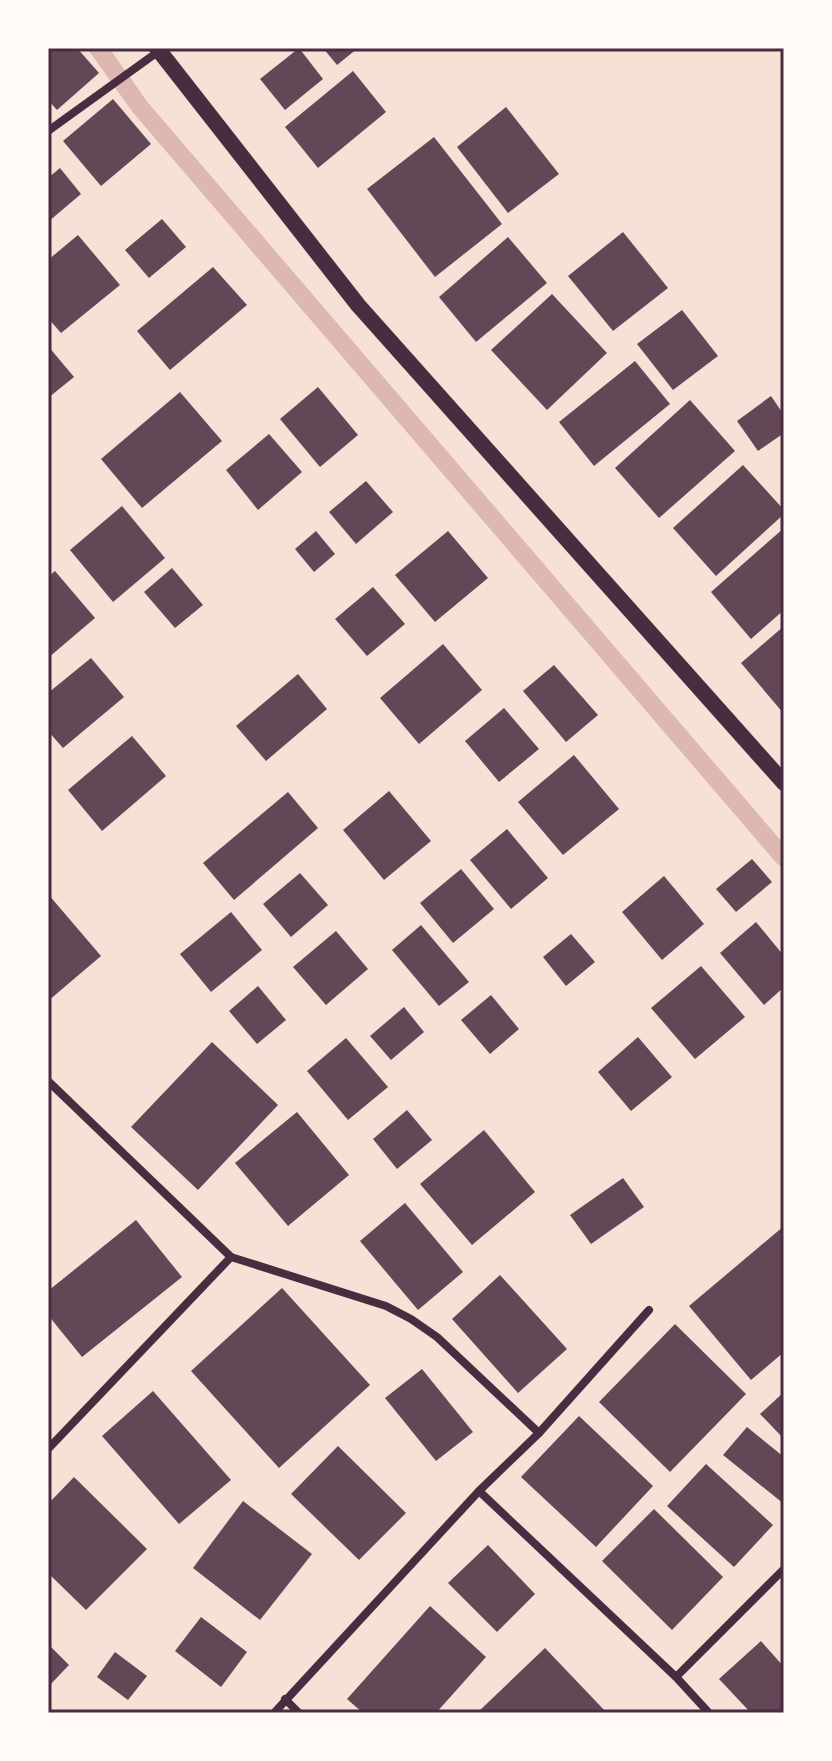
<svg xmlns="http://www.w3.org/2000/svg" width="832" height="1761" font-family="Roboto,sans-serif">
  <rect width="100%" height="100%" fill="#f7e1d7"/>
  <g fill="none" stroke-linecap="round" stroke-linejoin="round">
    <path stroke="#dcb8b0" stroke-width="18" d="M98,48L140,107L784,858"/>
  </g>
  <g fill="#644757">
    <path d="M48,48H77L99,73L57,110L48,100Z"/>
    <path d="M299,48L323,79L285,110L260,79Z"/>
    <path d="M323,48H358L337,65Z"/>
    <path d="M353,71L386,112L318,168L285,127Z"/>
    <path d="M113,99L151,144L101,186L63,141Z"/>
    <path d="M506,107L559,174L508,213L457,147Z"/>
    <path d="M434,137L502,224L435,277L367,189Z"/>
    <path d="M60,168L81,194L48,222V178Z"/>
    <path d="M162,219L186,247L149,278L125,250Z"/>
    <path d="M623,232L668,288L613,331L568,276Z"/>
    <path d="M78,235L120,285L61,333L48,318V260Z"/>
    <path d="M508,237L547,283L476,342L439,297Z"/>
    <path d="M213,267L247,305L170,370L137,331Z"/>
    <path d="M552,294L607,353L547,410L491,350Z"/>
    <path d="M682,310L718,356L673,390L637,344Z"/>
    <path d="M48,346L74,377L48,398Z"/>
    <path d="M635,361L670,404L594,466L559,422Z"/>
    <path d="M318,387L358,435L320,467L280,419Z"/>
    <path d="M180,392L222,441L142,508L101,459Z"/>
    <path d="M771,396L784,415V433L758,451L737,421Z"/>
    <path d="M690,400L735,451L659,518L615,468Z"/>
    <path d="M269,434L302,472L258,510L226,470Z"/>
    <path d="M743,465L784,510V514L716,576L673,528Z"/>
    <path d="M366,481L393,512L356,544L329,512Z"/>
    <path d="M122,506L165,558L113,602L70,550Z"/>
    <path d="M784,528V610L751,639L711,592Z"/>
    <path d="M316,531L335,554L314,572L295,549Z"/>
    <path d="M448,531L488,578L435,622L395,575Z"/>
    <path d="M172,568L203,605L175,628L144,592Z"/>
    <path d="M55,571L95,618L48,658V577Z"/>
    <path d="M373,587L405,624L367,656L335,619Z"/>
    <path d="M784,626V714L741,663Z"/>
    <path d="M443,644L482,690L419,744L380,698Z"/>
    <path d="M91,658L124,697L63,748L48,731V693Z"/>
    <path d="M554,665L598,715L566,742L523,691Z"/>
    <path d="M298,674L327,709L266,761L236,726Z"/>
    <path d="M504,708L539,749L499,782L465,741Z"/>
    <path d="M132,736L166,776L102,831L68,790Z"/>
    <path d="M574,755L619,809L563,855L518,802Z"/>
    <path d="M389,791L431,841L384,880L343,830Z"/>
    <path d="M288,792L318,828L234,900L203,863Z"/>
    <path d="M507,829L548,878L511,909L470,860Z"/>
    <path d="M752,859L772,882L736,912L716,889Z"/>
    <path d="M461,869L494,909L453,943L420,903Z"/>
    <path d="M300,873L328,905L291,937L263,904Z"/>
    <path d="M664,876L704,924L662,960L622,912Z"/>
    <path d="M48,894L101,956L48,1001Z"/>
    <path d="M231,912L262,950L211,992L180,954Z"/>
    <path d="M756,922L784,956V987L764,1005L720,953Z"/>
    <path d="M421,925L469,982L439,1006L392,950Z"/>
    <path d="M336,931L368,969L326,1005L293,967Z"/>
    <path d="M571,934L595,962L566,986L543,957Z"/>
    <path d="M701,966L745,1017L695,1059L651,1008Z"/>
    <path d="M258,986L286,1020L257,1044L229,1011Z"/>
    <path d="M491,995L519,1029L490,1054L461,1020Z"/>
    <path d="M404,1007L424,1032L391,1060L370,1036Z"/>
    <path d="M638,1037L672,1077L631,1111L598,1072Z"/>
    <path d="M346,1038L388,1087L348,1120L307,1071Z"/>
    <path d="M212,1042L278,1105L198,1190L131,1127Z"/>
    <path d="M407,1110L432,1140L397,1169L373,1139Z"/>
    <path d="M297,1112L349,1175L288,1226L235,1163Z"/>
    <path d="M484,1130L535,1192L472,1245L420,1184Z"/>
    <path d="M623,1178L644,1207L591,1244L570,1215Z"/>
    <path d="M405,1203L463,1272L418,1310L360,1241Z"/>
    <path d="M136,1220L182,1277L82,1357L48,1315V1291Z"/>
    <path d="M784,1226V1352L751,1380L689,1306Z"/>
    <path d="M500,1275L567,1349L518,1393L452,1319Z"/>
    <path d="M282,1288L370,1385L279,1468L191,1371Z"/>
    <path d="M675,1324L746,1394L670,1472L599,1402Z"/>
    <path d="M422,1369L473,1432L436,1461L385,1398Z"/>
    <path d="M153,1391L231,1480L179,1524L102,1436Z"/>
    <path d="M784,1392V1439L760,1414Z"/>
    <path d="M579,1416L653,1486L596,1547L521,1477Z"/>
    <path d="M747,1427L784,1457V1504L723,1455Z"/>
    <path d="M338,1446L406,1513L359,1560L291,1494Z"/>
    <path d="M706,1464L773,1525L734,1567L667,1506Z"/>
    <path d="M74,1477L147,1549L86,1610L48,1573V1504Z"/>
    <path d="M243,1501L312,1554L260,1620L193,1568Z"/>
    <path d="M654,1509L723,1577L672,1630L602,1561Z"/>
    <path d="M488,1545L535,1594L497,1632L448,1583Z"/>
    <path d="M430,1606L486,1657L436,1713H363L347,1699Z"/>
    <path d="M201,1617L247,1652L221,1687L175,1651Z"/>
    <path d="M761,1641L784,1667V1713H751L719,1679Z"/>
    <path d="M48,1644L69,1665L48,1687Z"/>
    <path d="M545,1648L607,1713H477Z"/>
    <path d="M115,1652L147,1676L128,1700L97,1677Z"/>
  </g>
  <g fill="none" stroke-linecap="round" stroke-linejoin="round">
    <g stroke="#4a2c40" stroke-width="8">
      <path d="M48,131L159,51"/>
      <path d="M48,1081L231,1257L386,1306L411,1319L437,1337L539,1433"/>
      <path d="M48,1449L231,1257"/>
      <path d="M479,1491L676,1677L709,1713"/>
      <path d="M676,1677L784,1569"/>
      <path d="M285,1699L299,1713"/>
      <path d="M274,1713L479,1491L539,1433L649,1310"/>
    </g>
    <path stroke="#4a2c40" stroke-width="16" d="M157,48L358,305L784,783"/>
  </g>
  <rect width="832" height="1761" fill="none" stroke="#fffaf5" stroke-width="100"/>
  <rect x="50" y="50" width="732" height="1661" fill="none" stroke="#4a2c40" stroke-width="3"/>
</svg>
